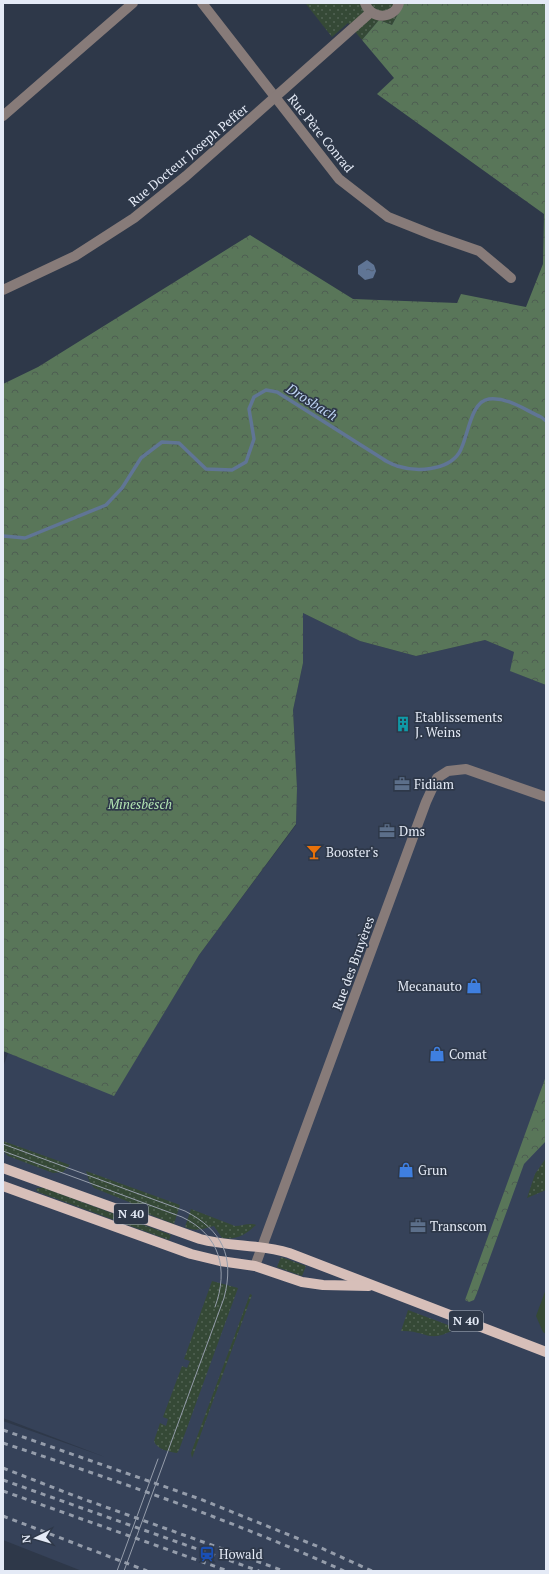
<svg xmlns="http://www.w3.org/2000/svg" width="549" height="1574" font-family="'PT Serif',serif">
  <defs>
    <pattern id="grass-dots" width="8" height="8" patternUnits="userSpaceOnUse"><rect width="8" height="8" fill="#354936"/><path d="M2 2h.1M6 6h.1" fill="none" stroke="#526354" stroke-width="1.8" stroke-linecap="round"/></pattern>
    <pattern id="forest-crowns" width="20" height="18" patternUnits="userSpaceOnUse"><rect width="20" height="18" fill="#597659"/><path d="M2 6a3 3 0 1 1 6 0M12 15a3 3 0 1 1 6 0" fill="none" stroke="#4e5e52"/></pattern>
    <pattern id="water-ripples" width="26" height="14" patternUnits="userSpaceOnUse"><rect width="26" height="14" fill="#607595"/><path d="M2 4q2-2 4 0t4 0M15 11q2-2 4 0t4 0" fill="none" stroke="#536073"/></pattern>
  </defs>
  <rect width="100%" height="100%" fill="#2e3849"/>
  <path fill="#364259" d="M303,613L360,641L416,656L485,640L514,652L511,671L546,685V1571H82L3,1540V1421L105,1457L3,1418V1067L8,1053L114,1095L199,955L296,825L297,788L293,710L303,663Z"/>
  <g fill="url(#grass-dots)">
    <path d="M311,3H404L392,25L379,20L362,40L348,23L332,37L306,4Z"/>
    <path d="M3,1141L70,1165L63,1172L53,1173L8,1156L3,1151Z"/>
    <path d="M546,1158V1190L527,1198L535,1174Z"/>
    <path d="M86,1171L180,1205L174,1224L146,1213L129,1202L94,1188L89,1181Z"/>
    <path d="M37,1188H44L171,1235L169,1240L38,1192L36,1190Z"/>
    <path d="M191,1209L235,1226C242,1226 250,1222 256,1225C245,1235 237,1240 222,1238L214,1226C203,1229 195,1232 185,1227Z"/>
    <path d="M281,1257L306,1266L302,1276L277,1267Z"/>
    <path d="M212,1281L238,1288L179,1450L177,1453C169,1452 156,1449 154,1441L160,1423L166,1426L168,1419L163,1417L182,1366L187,1368L190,1361L184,1359Z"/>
    <path d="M250,1294L252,1295L192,1458L191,1453Z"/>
    <path d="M408,1310L456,1328C429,1345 427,1330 401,1331Z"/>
  </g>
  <g fill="url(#forest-crowns)">
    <path d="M404,3H546V685L510,671L514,652L485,640L416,656L360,641L303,613V663L293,710L297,788L296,824L199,955L114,1096L3,1051V384L38,367L250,235L353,299L457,303L461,294L526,307L543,264L544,214L377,94L394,78L362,40L379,20L392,25Z"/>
    <path d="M546,1076V1141L524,1164L477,1293L474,1300L469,1302L465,1300Z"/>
  </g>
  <path fill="#354936" d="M546,1289V1334L543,1332L536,1316Z"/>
  <path fill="url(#water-ripples)" d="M367,260L374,265L376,271L373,278L365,280L358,274V266Z"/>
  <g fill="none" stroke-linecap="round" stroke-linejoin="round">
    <path stroke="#607595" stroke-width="3.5" d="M3,536L25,538L106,505L122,488L141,458L162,442L179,443L206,469L232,470L246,462L254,439L249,409L254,397L266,390L277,392L383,459C387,462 392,464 397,466C416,472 447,471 459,453C468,439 470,401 489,399C508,397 525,410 541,417L546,421"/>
    <g stroke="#877b79" stroke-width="10">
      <path d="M202,3L339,179L388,217L433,235L479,251L511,278"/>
      <path d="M365,3C371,20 394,20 399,3"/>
      <path d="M3,116L133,3"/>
      <path d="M3,290L75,256L134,218L186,176L371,12"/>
      <path d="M255,1266L426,802L437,778L448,771L466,769L546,797"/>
    </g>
    <g stroke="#d7bfb9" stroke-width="10">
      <path d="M3,1168L200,1239C230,1247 260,1244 289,1253L546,1352"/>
      <path d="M3,1186L191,1254L220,1261L255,1266L302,1282L323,1285L369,1286"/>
    </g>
    <g stroke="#959dab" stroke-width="1">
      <path d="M3,1144L185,1211C222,1230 235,1256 224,1298L124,1571"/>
      <path d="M3,1151L182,1217C220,1235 229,1269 215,1307"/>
      <path d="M117,1571L158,1459"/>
    </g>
    <g stroke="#959dab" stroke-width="3" stroke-dasharray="5 5" stroke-linecap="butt">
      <path d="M3,1430L200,1499L319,1547L372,1571"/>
      <path d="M3,1443C118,1481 234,1521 344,1571"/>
      <path d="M3,1468L75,1496L284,1571"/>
      <path d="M3,1480L259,1571"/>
      <path d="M3,1491L228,1571"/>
      <path d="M3,1516L147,1571"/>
    </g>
  </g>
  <defs>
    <symbol id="building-bare" viewBox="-9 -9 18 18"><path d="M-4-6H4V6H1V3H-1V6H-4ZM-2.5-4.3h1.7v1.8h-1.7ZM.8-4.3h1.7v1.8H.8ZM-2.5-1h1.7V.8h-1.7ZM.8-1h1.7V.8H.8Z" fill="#0f9aa8" stroke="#2e3849" stroke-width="2.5" paint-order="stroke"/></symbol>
    <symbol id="office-bare" viewBox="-9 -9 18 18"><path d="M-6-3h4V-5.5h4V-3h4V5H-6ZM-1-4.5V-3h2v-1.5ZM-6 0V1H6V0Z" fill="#5c6f8a" stroke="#2e3849" stroke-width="2.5" paint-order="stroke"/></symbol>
    <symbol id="bar-bare" viewBox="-9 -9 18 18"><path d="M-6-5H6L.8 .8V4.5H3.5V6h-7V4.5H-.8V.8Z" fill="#e8710a" stroke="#2e3849" stroke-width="2.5" paint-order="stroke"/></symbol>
    <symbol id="shop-bare" viewBox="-9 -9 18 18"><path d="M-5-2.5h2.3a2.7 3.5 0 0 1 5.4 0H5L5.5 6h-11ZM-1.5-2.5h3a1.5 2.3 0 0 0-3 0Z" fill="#3f7fe0" stroke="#2e3849" stroke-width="2.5" paint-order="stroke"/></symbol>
    <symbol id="station-bare" viewBox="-9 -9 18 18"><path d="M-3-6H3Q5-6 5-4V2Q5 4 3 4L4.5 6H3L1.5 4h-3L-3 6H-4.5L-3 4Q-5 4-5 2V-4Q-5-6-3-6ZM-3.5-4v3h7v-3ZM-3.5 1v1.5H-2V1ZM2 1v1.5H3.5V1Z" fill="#1a4fb4" stroke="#2e3849" stroke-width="2.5" paint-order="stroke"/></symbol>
  </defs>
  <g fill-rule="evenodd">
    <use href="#building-bare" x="392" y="713" width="22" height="22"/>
    <use href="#office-bare" x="391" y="773" width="22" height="22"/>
    <use href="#office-bare" x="376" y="820" width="22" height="22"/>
    <use href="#bar-bare" x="303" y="841" width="22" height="22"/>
    <use href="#shop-bare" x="463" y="975" width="22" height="22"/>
    <use href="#shop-bare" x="426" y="1043" width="22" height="22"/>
    <use href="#shop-bare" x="395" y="1159" width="22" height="22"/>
    <use href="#office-bare" x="407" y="1215" width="22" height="22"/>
    <use href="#station-bare" x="196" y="1543" width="22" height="22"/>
  </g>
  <g text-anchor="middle" stroke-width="3.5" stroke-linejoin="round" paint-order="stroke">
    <g fill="#2e3849" stroke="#adb5c2" stroke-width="1">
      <rect x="114" y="1204" width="34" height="20" rx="3"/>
      <rect x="449" y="1311" width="34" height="20" rx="3"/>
    </g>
    <g font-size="12" font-weight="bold" fill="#e4eaf6">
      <text x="131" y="1218">N 40</text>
      <text x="466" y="1325">N 40</text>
    </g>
    <g font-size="13" fill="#e4eaf6" stroke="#2e3849">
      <text transform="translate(321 133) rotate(51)" y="5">Rue Père Conrad</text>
      <text transform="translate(188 155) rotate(-40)" y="5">Rue Docteur Joseph Peffer</text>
      <text transform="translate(353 963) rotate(-70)" y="5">Rue des Bruyères</text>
    </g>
    <g font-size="13" fill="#e4eaf6" stroke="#2e3849" text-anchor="start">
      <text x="415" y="722">Etablissements<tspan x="415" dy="15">J. Weins</tspan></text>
      <text x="414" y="789">Fidiam</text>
      <text x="399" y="836">Dms</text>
      <text x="326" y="857">Booster's</text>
      <text x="462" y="991" text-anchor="end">Mecanauto</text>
      <text x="449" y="1059">Comat</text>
      <text x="418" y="1175">Grun</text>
      <text x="430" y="1231">Transcom</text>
      <text x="219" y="1559">Howald</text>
    </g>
    <g font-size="13" font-style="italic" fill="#b3e5b3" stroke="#2e3849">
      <text x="140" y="809">Minesbësch</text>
    </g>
    <g font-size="14" font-style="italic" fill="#bed4f4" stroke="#2e3849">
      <text transform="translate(312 402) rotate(32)" y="5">Drosbach</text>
    </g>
  </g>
  <rect width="549" height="1574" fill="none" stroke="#e4eaf6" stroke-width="8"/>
  <g transform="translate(36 1538) rotate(265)" stroke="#2e3849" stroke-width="3" paint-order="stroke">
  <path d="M0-3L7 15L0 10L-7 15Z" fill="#e4eaf6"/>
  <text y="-6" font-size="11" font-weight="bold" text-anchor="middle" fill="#e4eaf6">N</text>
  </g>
</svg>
